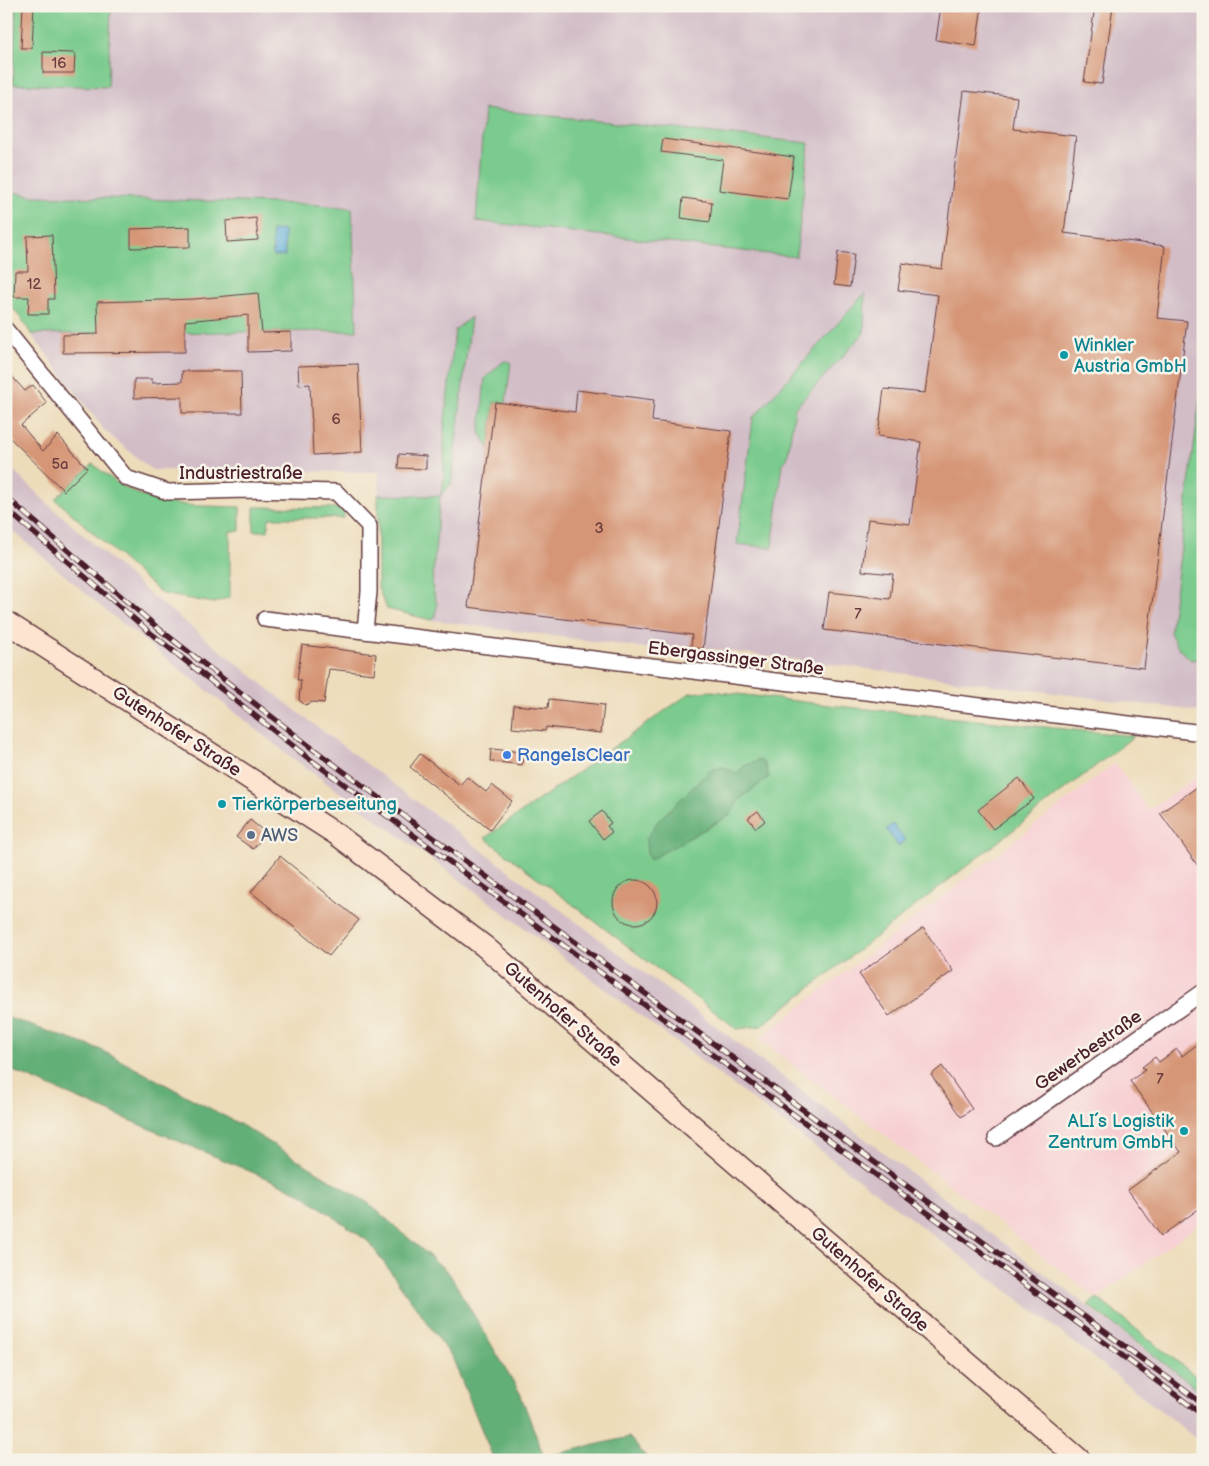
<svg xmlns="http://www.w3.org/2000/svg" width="1209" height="1466" font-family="'Balsamiq Sans',sans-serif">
  <rect width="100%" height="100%" fill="#f7f3e8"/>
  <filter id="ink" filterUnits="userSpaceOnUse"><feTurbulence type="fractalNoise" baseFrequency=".02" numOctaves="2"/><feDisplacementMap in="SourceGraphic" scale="10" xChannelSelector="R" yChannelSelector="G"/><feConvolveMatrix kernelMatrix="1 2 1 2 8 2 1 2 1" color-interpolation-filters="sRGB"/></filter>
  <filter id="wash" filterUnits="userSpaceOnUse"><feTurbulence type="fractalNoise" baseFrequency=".0096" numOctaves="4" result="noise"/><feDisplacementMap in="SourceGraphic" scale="20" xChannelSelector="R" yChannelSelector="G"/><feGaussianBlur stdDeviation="1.12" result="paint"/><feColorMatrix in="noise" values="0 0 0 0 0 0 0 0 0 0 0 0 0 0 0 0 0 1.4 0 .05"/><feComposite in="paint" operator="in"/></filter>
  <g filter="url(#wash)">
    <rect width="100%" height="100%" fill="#eddcba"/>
    <path fill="#f7cfd3" d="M1115,763L1148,810L1203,772V1221L1097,1298L759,1039Z"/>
    <g fill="#d2bdc7">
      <path d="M6,6H1203V712L720,650L692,647L691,654L431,620L387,609L378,588L379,472L152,470L105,431L31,334L357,331L352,213L6,201Z"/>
      <path d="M6,463L47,503L151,595L295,710L1203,1393V1444L1034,1311L464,883L287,754L103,608L6,525Z"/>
    </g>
    <g fill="#7acb8d" stroke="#62755c">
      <path d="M16,6H111L108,87L13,84Z"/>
      <path d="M484,109L809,143L796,257L476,221Z"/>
      <path d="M6,191L33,196L307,204L352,208L357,331L31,334L26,325L6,299Z"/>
      <path d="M865,293L864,333L795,408L787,459L783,463L772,548L737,544L753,418Z"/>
      <path d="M471,317L451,484L440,496L432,586L437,605L435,617L431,620L387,609L378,588V495L440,496L444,481V429L455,330Z"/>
      <path d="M504,361L511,362L506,403L494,402L489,449L480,432L485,378Z"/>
      <path d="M1203,376V658L1191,660L1180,650L1170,633Z"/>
      <path d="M93,464C144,509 177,505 240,507V531H230V597L214,603L162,594L55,499Z"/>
      <path d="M254,507L338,508L344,513V518H269L268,531H254Z"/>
      <path d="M712,691L837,706L1134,736L761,1026L737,1029L485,838L690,693Z"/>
      <path d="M1097,1298L1203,1382V1393L1088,1305Z"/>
    </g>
    <g fill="#63af78" stroke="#566752">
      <path d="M759,760L765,764L769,777L739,800L730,815L650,860L647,854L646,839L658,821L712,769L724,767L737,774L744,766Z"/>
      <path d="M6,1017L99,1049L243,1126L368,1203L449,1273L520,1393L544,1457L629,1437L649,1460H494L452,1357L369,1242L299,1192L6,1068Z"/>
    </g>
    <g fill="#5eadd8" stroke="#546682">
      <path d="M284,230L285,256H273L272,231Z"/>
      <path d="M893,824L905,840L898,846L886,829Z"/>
    </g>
    <g id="blocks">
      <g fill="#d59576">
        <path d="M23,6H34L32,48H21Z"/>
        <path d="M941,6H982L976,46L936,40Z"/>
        <path d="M1095,6H1113L1102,84L1084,82Z"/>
        <path d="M43,52L75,53L74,73H43Z"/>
        <path d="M964,91L1017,97L1013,129L1076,136L1064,233L1165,246L1157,318L1187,321L1144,668L824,630L829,592L890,599L893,574L862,571L868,519L910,524L921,442L878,436L884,389L925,393L938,295L898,290L902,263L942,269Z"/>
        <path d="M663,139L794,157L788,199L719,190L723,160L661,152Z"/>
        <path d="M683,198L712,202L710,222L681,218Z"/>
        <path d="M256,218L258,240L227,242L226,221Z"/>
        <path d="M190,227V247L131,248V229Z"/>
        <path d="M52,235L54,299H48V314H28L29,297H14L15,271H28L27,236Z"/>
        <path d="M838,252L854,254L850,287L834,285Z"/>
        <path d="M258,293L262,333L291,332V351L248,352V315L185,321V352L63,353V335L98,334L97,302L195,299Z"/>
        <path d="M358,364L362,452L313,455L310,384L299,385L298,366Z"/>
        <path d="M6,370L25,391L33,385L47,403L21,425L43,451L58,435L87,468L64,491L6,434Z"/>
        <path d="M182,371H241L242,413H182V397L134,398V379H152V383L182,382Z"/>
        <path d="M577,390L654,400L652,421L731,431L703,649L691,647L692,635L468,607L495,402L575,412Z"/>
        <path d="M399,454L426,456V469L398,468Z"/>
        <path d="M302,645L376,654L374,674L329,669L324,703L313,702L305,705L299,700L301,680H297Z"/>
        <path d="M549,699L604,705L601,733L546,727L545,731L512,728L514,705L548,708Z"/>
        <path d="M491,749L523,752L522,765L490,761Z"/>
        <path d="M420,754L460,785L467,777L486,792L492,785L512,801L490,830L410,767Z"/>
        <path d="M1019,778L1034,799L993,829L978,810Z"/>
        <path d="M1203,783V873L1160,813Z"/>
        <path d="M602,811L611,823L607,826L612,832L603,839L589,821Z"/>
        <path d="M758,811L765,821L756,828L748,818Z"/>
        <path d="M250,820L266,833L253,849L236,837Z"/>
        <path d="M280,856L359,920L329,956L251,892Z"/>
        <circle cx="635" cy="902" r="22"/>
        <path d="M923,928L953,971L889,1016L859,974Z"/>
        <path d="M1203,1040V1206L1161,1236L1128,1190L1181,1152L1130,1081L1145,1070L1142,1067L1155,1057L1159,1062L1177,1049L1182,1056Z"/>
        <path d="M942,1066L972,1109L961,1117L931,1075Z"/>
      </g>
    </g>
  </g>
  <g filter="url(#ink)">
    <use href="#blocks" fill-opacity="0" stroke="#623b40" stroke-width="1"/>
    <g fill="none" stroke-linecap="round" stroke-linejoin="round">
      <defs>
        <g id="street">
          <path d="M6,330L126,478L168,492L247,490L336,492L369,526V592L365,630"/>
          <path d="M265,619L1203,733"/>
          <path d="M996,1138L1203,992"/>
        </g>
        <path id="secondary" d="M6,622L336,834L484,946L1080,1460"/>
      </defs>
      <use href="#street" stroke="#623b40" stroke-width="18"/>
      <use href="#secondary" stroke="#623b40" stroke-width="24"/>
      <use href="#street" stroke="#fff" stroke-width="15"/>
      <use href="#secondary" stroke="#fde4d1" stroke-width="21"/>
      <defs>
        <g id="rail">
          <path d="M6,497L159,629L313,749L1203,1404"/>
          <path d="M6,509L153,635L307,757L1203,1415"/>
        </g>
      </defs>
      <use href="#rail" stroke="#4a1f2b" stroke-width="5.5"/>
      <use href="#rail" stroke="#f7f3e8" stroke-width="4" stroke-dasharray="11" stroke-linecap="butt"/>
    </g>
  </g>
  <g fill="#0f9aa8" stroke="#f7f3e8" stroke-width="2">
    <circle cx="1064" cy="355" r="5"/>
    <circle cx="222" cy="804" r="5"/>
    <circle cx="1184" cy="1131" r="5"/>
  </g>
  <circle fill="#3f7fe0" stroke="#f7f3e8" stroke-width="2" cx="507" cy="755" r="5"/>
  <circle fill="#5c6f8a" stroke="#f7f3e8" stroke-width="2" cx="251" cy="835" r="5"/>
  <g text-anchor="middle" stroke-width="5" stroke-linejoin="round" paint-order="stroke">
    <g font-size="15" fill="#6d3c3e">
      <text x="59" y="68">16</text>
      <text x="34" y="289">12</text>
      <text x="336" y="424">6</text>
      <text x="60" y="469">5a</text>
      <text x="599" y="533">3</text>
      <text x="858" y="619">7</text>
      <text x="1160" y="1084">7</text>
    </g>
    <g font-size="18" fill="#0d838f" stroke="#f7f3e8" text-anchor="start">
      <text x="1074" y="351">Winkler<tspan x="1074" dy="21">Austria GmbH</tspan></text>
      <text x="232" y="810">Tierkörperbeseitung</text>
      <text x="1174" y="1127" text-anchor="end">ALI´s Logistik<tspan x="1174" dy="21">Zentrum GmbH</tspan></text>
    </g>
    <g font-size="18" fill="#4a1f2b" stroke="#f7f3e8">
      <text x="241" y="479">Industriestraße</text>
      <text transform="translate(736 658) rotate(7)" y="6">Ebergassinger Straße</text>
      <text transform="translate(177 731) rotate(33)" y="6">Gutenhofer Straße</text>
      <text transform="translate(563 1014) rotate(41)" y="6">Gutenhofer Straße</text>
      <text transform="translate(1088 1050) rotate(-35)" y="6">Gewerbestraße</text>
      <text transform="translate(870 1279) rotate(41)" y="6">Gutenhofer Straße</text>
    </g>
    <g font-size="18" fill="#366cbe" stroke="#f7f3e8" text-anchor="start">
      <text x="517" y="761">RangeIsClear</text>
    </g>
    <g font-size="18" fill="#4e5e75" stroke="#f7f3e8" text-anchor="start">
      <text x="261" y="841">AWS</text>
    </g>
  </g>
  <rect width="1209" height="1466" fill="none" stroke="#f7f3e8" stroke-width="25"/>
</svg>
